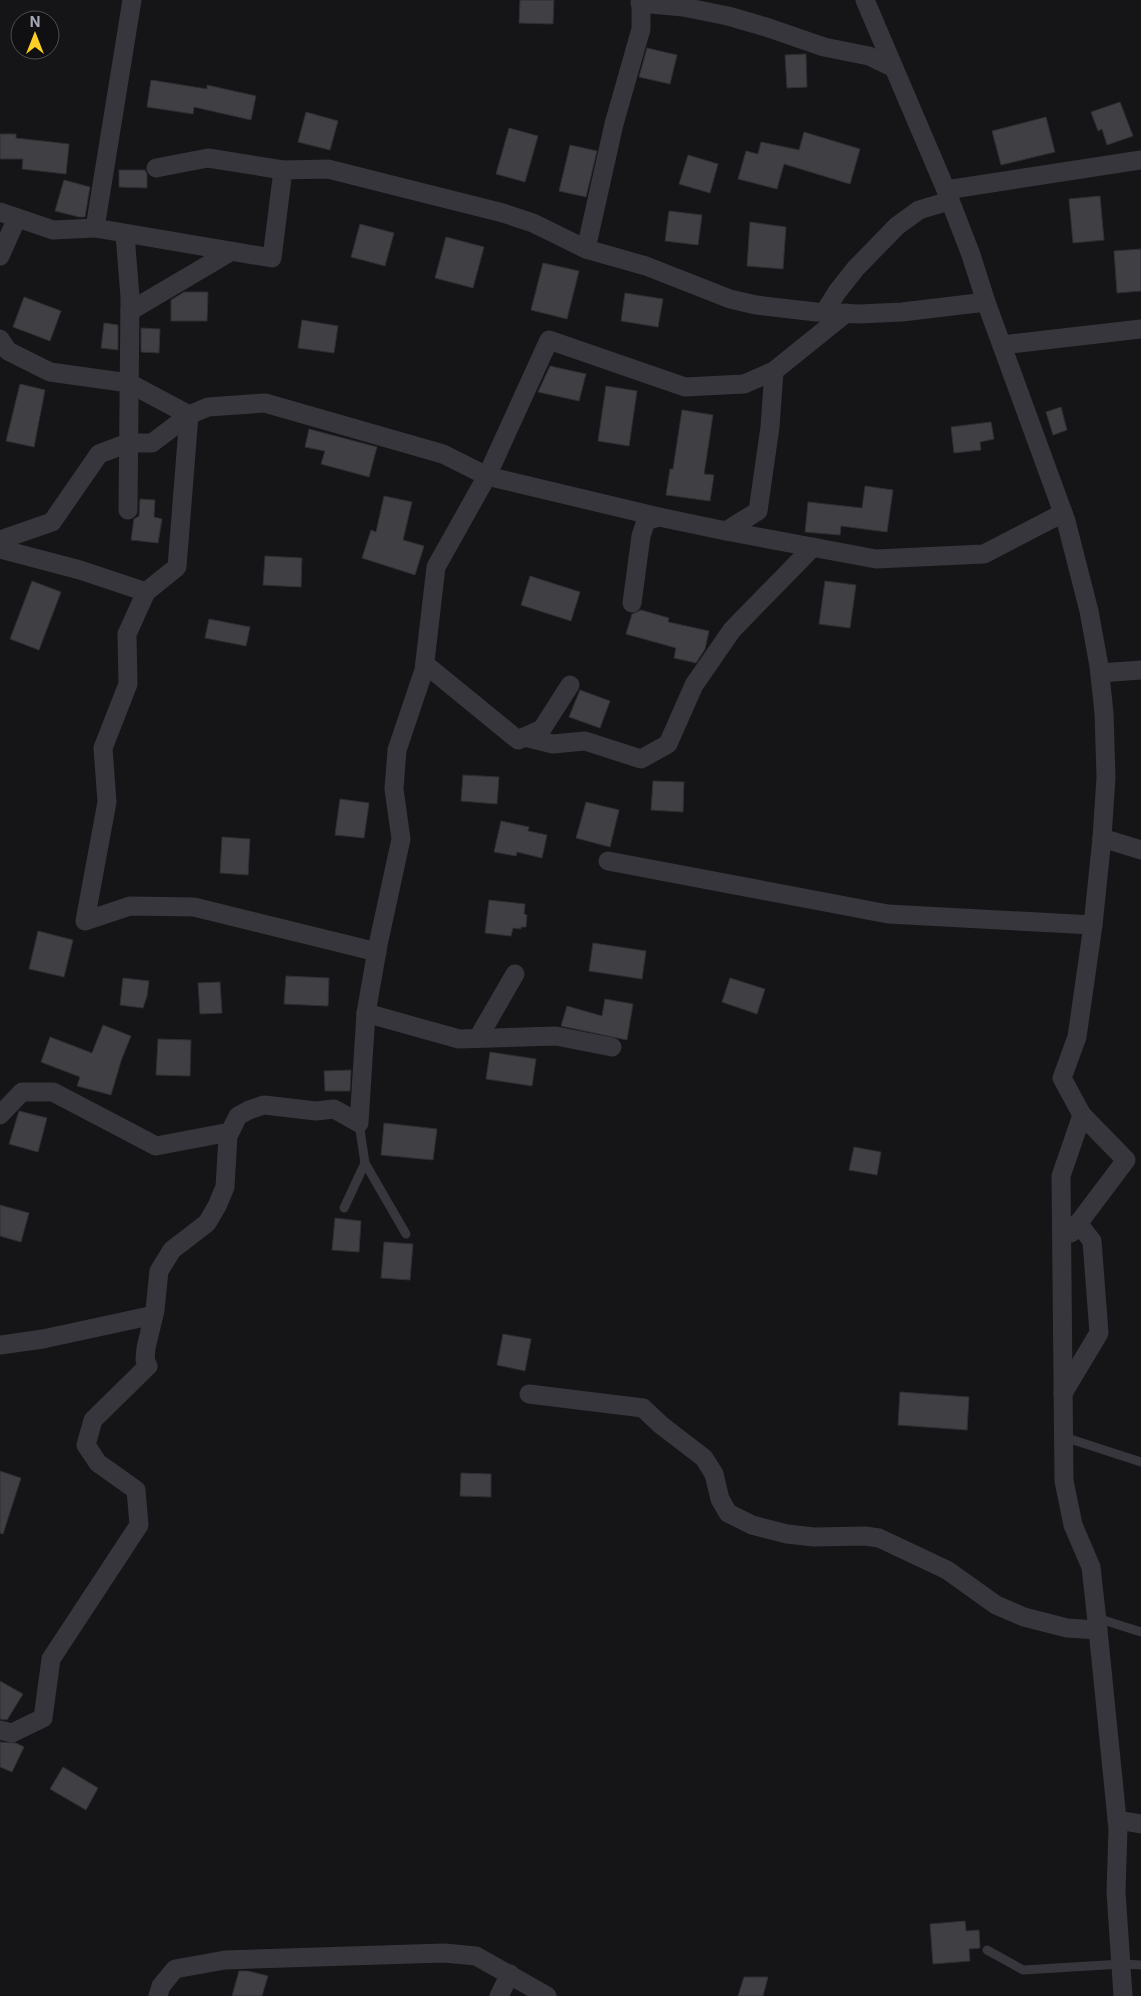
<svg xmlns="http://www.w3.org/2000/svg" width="1141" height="1996" font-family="Inter,sans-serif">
  <rect width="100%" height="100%" fill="#151517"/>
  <g fill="#3f3f44" stroke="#2f2f33">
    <path d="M520,0H554L553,24L519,23Z"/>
    <path d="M647,48L677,55L670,84L639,77Z"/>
    <path d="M806,54L807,87L787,88L785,55Z"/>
    <path d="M151,80L207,89V85L256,96L251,120L194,107L193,114L147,107Z"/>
    <path d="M1120,102L1133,136L1107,145L1102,129L1098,131L1091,112Z"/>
    <path d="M306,112L338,121L330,150L298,142Z"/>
    <path d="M1046,117L1055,152L1001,165L992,131Z"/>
    <path d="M509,128L538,136L525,182L496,174Z"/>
    <path d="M804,132L860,149L850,184L784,164L777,189L738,179L746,151L758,154L761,142L799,150Z"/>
    <path d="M0,134H16V138L69,144L66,174L22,169L23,159H0Z"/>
    <path d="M570,145L597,151L586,197L559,191Z"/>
    <path d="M688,155L718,164L710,193L679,184Z"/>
    <path d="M119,170H145L147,174V188L119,187Z"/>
    <path d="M64,180L90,187L85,217H79L55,211Z"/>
    <path d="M1100,196L1104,240L1073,243L1069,199Z"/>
    <path d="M669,211L702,215L698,245L665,241Z"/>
    <path d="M750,222L786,227L783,269L747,266Z"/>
    <path d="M360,224L394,233L385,266L351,257Z"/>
    <path d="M446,237L484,247L473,288L435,278Z"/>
    <path d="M1141,249V291L1117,293L1114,251Z"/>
    <path d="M543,263L579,271L567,319L531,310Z"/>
    <path d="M184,292H208L207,321H171V300Z"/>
    <path d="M625,293L663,299L658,327L621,321Z"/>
    <path d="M24,297L61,311L50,341L13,327Z"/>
    <path d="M302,320L338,326L334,353L298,348Z"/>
    <path d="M104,323L118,325V350L101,348Z"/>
    <path d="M141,328L160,329L159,353L141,352Z"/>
    <path d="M550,366L586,374L579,401L538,392Z"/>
    <path d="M20,384L45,390L34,447L6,441Z"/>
    <path d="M606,386L637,391L629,446L598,441Z"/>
    <path d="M1061,407L1067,430L1053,435L1046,412Z"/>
    <path d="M682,410L713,415L704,474L714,475L710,501L666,495L670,469H673Z"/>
    <path d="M991,422L994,439L980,442L981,450L954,453L951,427Z"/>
    <path d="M309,429L377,447L369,477L321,464L325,451L305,447Z"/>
    <path d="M865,486L893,490L887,532L841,526L840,535L805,532L808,502L862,508Z"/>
    <path d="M384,496L412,502L403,540L424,546L415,575L362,558L371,530L376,532Z"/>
    <path d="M140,499L155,500L154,517L162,519L158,543L131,540L134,519L139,516Z"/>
    <path d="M265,556L302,558L301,587L263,585Z"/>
    <path d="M530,576L580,592L571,621L521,605Z"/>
    <path d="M32,581L61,592L39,650L10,639Z"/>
    <path d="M825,581L856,585L850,628L819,624Z"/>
    <path d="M641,610L669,618L668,622L709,631L705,649L696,663L674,658L676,648L626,634L632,614Z"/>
    <path d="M209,619L250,627L246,646L205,638Z"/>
    <path d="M580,690L610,701L600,728L569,717Z"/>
    <path d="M463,775L499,777L497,804L461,801Z"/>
    <path d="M653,781L684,782L683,812L651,810Z"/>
    <path d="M340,799L369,803L364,838L335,835Z"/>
    <path d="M586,802L619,810L610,847L576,838Z"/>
    <path d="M501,821L529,827L528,831L547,835L542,858L517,852L516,856L494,852Z"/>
    <path d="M222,837L250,839L248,875L220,873Z"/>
    <path d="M489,900L525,904L524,914L527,915L526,927H521V929L513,928L511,936L485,933Z"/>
    <path d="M38,931L73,940L64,977L29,969Z"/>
    <path d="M593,943L646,951L642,979L589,971Z"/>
    <path d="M286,976L329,978L328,1006L284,1004Z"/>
    <path d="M123,978L149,981L147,996L143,1008L120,1005Z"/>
    <path d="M730,978L765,989L757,1014L722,1002Z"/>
    <path d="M220,982L222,1013L200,1014L198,983Z"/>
    <path d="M605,999L633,1004L627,1040L561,1026L567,1006L602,1016Z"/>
    <path d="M103,1025L131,1036L121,1061L111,1095L77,1086L80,1077L41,1062L50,1037L92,1053Z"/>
    <path d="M158,1039L191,1040L190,1076L156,1075Z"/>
    <path d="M490,1052L536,1059L532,1086L486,1079Z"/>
    <path d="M351,1070L350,1091H325L324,1071Z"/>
    <path d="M19,1111L47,1118L38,1152L9,1144Z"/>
    <path d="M384,1123L437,1129L433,1160L381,1155Z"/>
    <path d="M854,1147L881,1152L877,1175L849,1170Z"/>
    <path d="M0,1205L29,1213L21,1242L0,1236Z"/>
    <path d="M335,1218L361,1221L359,1252L332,1250Z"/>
    <path d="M384,1242L413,1244L410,1280L381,1278Z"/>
    <path d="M503,1334L531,1339L525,1371L497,1365Z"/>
    <path d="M900,1392L969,1397L967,1430L898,1425Z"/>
    <path d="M0,1471L21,1478L3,1534L0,1533Z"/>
    <path d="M461,1473L491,1474V1497L460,1496Z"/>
    <path d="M0,1681L23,1694L7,1720L0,1719Z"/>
    <path d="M0,1742L16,1743L24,1747L12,1772L0,1767Z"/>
    <path d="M63,1767L98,1788L86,1810L50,1789Z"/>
    <path d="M965,1921L966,1931L979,1930L980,1948L969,1949L970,1961L933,1964L930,1924Z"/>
    <path d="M239,1971H248L268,1976L262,1996H232Z"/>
    <path d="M744,1977H768L763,1996H738Z"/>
  </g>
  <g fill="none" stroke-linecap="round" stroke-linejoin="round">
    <g stroke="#36363c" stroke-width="9">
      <path d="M359,1123L365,1163L406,1234"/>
      <path d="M344,1208L365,1163"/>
      <path d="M1064,1437L1141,1462"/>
      <path d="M1097,1618L1141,1632"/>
      <path d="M987,1950L1023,1970L1122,1964L1141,1965"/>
    </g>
    <g stroke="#36363c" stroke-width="19">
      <path d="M132,0L95,228L272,258L283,170L328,169L503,213L533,223L586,249L646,266L730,299L756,305L816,312L859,314L902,312L986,302"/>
      <path d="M865,0L946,190L971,255L986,302L1066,521L1089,611L1099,666L1104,713L1106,777L1102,838L1093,925L1077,1037L1062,1078L1082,1115L1061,1176L1064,1481L1073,1525L1091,1567L1098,1630L1118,1829L1116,1892L1123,1996"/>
      <path d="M640,3L683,7L728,16L766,27L824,47L869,56L892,67"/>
      <path d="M156,168L208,158L283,170"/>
      <path d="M946,190L1141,160"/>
      <path d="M0,212L53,230L95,228"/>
      <path d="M125,234L130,297L128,510"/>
      <path d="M586,249L614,124L641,29V0"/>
      <path d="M0,256L17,218"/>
      <path d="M130,311L230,252"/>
      <path d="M824,313L837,292L856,268L897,226L919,210L949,201"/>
      <path d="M0,339L8,351L50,372L129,383L189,415L208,407L265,403L443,454L487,476L659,517"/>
      <path d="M1002,345L1141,329"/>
      <path d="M726,531L876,559L984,554L1063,513"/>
      <path d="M0,540L52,522L99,454L128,443H152L189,415"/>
      <path d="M0,549L80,570L146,592L177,567L189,415"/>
      <path d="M146,592L127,634L128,684L103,748L107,802L85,921L130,906L194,907L377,952"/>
      <path d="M632,603L641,536L646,521L659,517L726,531L758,511L770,427L774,371L846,313"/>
      <path d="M425,664L518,740L542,729L570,685"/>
      <path d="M1100,673L1141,670"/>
      <path d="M524,737L553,744L585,741L641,759L668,744L694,685L732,630L813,547"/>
      <path d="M1102,838L1141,850"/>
      <path d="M608,861L888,914L1093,925"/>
      <path d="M366,1013L459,1039L556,1036L612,1047"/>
      <path d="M478,1038L515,974"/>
      <path d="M0,1115L22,1092H53L156,1146L230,1132"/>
      <path d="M1071,1233L1126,1160L1082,1115"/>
      <path d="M0,1345L43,1339L154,1315"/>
      <path d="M1063,1393L1099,1333L1092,1241L1078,1223"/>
      <path d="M529,1394L643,1408L661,1425L704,1458L714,1474L720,1499L728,1513L752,1525L787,1534L814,1537L865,1536L879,1538L947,1570L996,1605L1024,1617L1067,1628L1098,1630"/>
      <path d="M0,1730L12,1733L43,1718L51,1659L139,1525L136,1490L98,1463L86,1445L93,1420L148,1366L145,1360L146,1348L155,1310L159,1271L172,1250L207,1223L217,1206L225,1187L228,1136L238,1116L249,1110L264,1105L316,1111L334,1109L359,1123L366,1013L378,945L401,839L394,789L397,750L424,670L436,567L487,476L549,340L685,387L744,384L774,371"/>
      <path d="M1117,1820L1141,1824"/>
      <path d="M158,1996L161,1986L175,1969L225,1960L444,1953L476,1956L547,1996"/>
      <path d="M499,1996L510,1974"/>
    </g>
  </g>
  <g transform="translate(35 35)"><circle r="24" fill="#101012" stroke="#4c4d54"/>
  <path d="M0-4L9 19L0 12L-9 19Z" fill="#ffcf25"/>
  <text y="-8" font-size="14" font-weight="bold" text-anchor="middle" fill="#a6a9b8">N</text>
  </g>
</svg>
